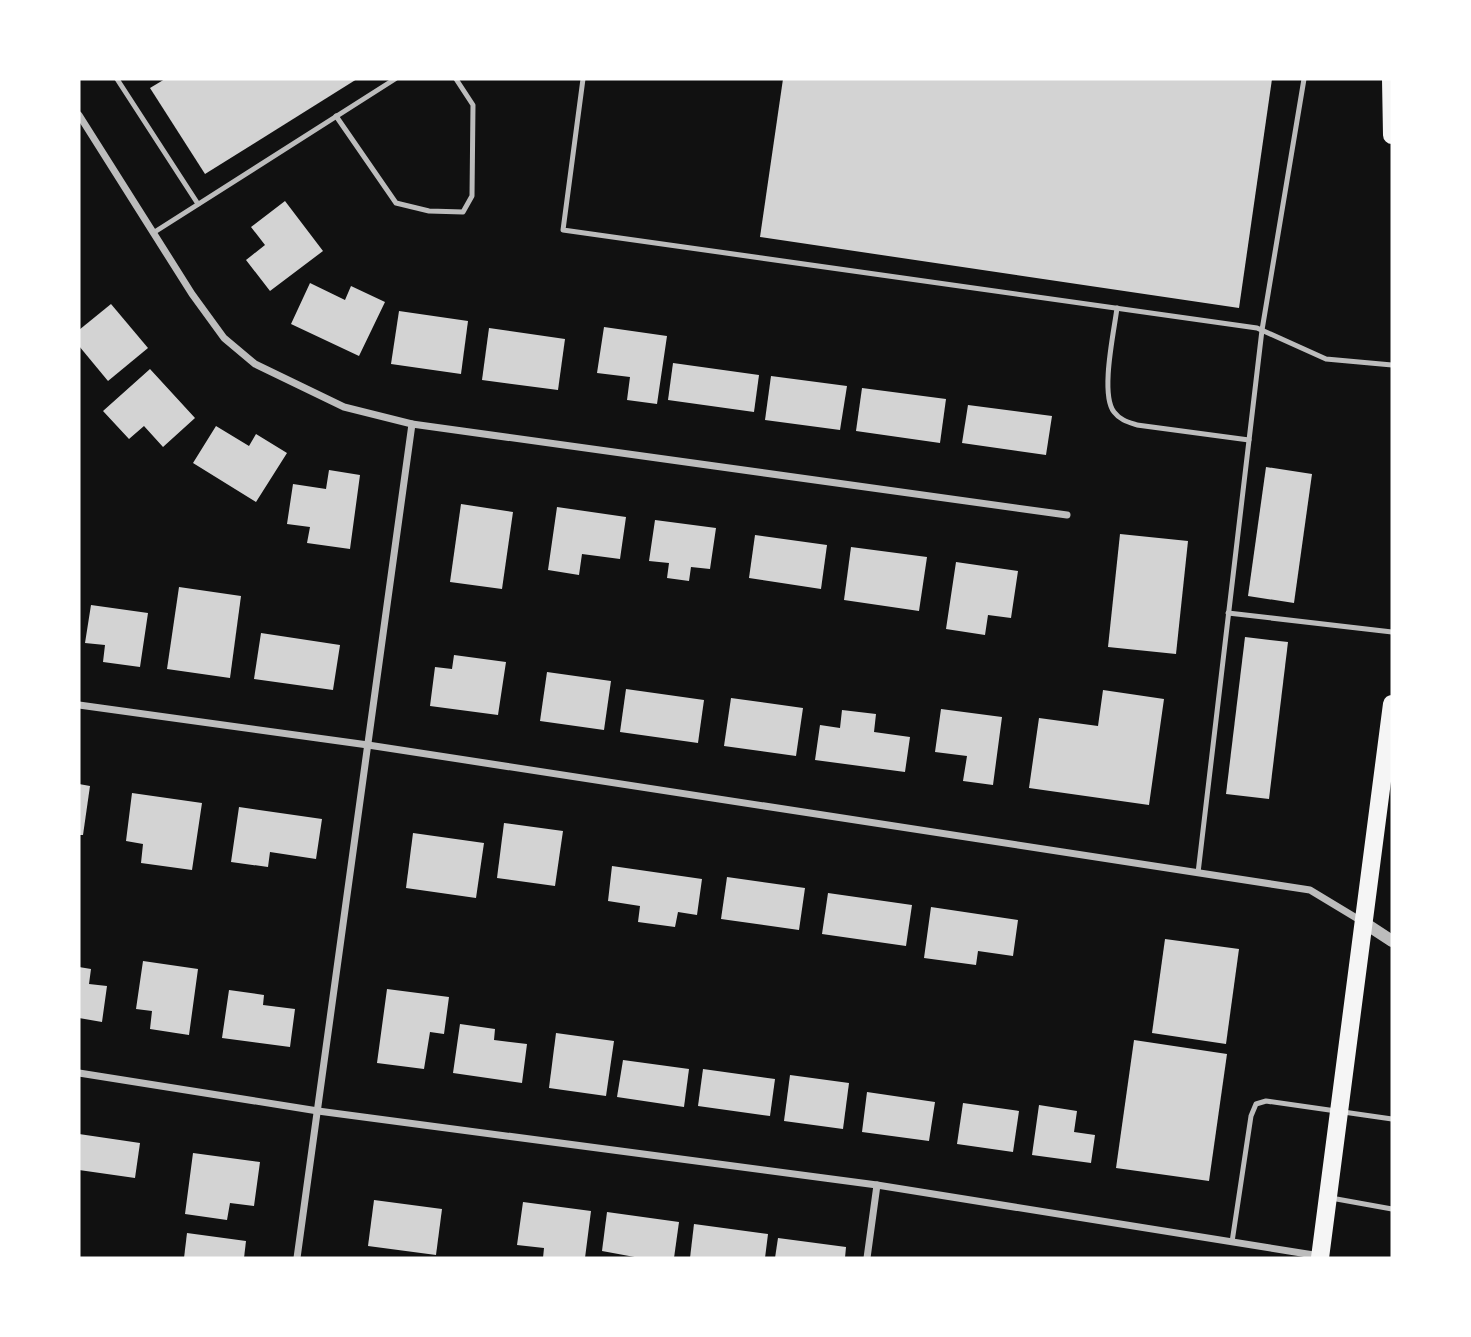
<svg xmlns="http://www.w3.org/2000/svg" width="1471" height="1337" font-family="'PT Sans',sans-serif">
  <rect width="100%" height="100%" fill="#111"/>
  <g fill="#d3d3d3">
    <path d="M165,79H357L205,174L150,88Z"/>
    <path d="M783,79H1272L1239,308L760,237Z"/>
    <path d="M285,201L323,251L270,291L246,260L265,245L251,227Z"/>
    <path d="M310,283L345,300L351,286L385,302L359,356L291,324Z"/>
    <path d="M111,304L148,348L108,381L79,346V330Z"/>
    <path d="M399,311L468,321L461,374L391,364Z"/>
    <path d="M604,327L667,336L657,404L627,400L630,377L597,373Z"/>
    <path d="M489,328L565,339L558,390L482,380Z"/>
    <path d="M673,363L759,375L754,412L668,400Z"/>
    <path d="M150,369L195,418L163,447L144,426L129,439L103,411Z"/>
    <path d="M771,376L847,386L840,430L765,420Z"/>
    <path d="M862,388L946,399L940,443L856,431Z"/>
    <path d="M968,405L1052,416L1046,455L962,443Z"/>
    <path d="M216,426L249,446L256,434L287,453L256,502L193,463Z"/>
    <path d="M1266,467L1312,474L1294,603L1248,596Z"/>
    <path d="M329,470L360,475L350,549L307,543L310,527L287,524L293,484L326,489Z"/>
    <path d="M461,504L513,512L502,589L450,582Z"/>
    <path d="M557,507L626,517L620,559L582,554L579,575L548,570Z"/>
    <path d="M655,520L716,528L710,569L691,567L689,581L667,578L669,563L649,561Z"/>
    <path d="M1120,534L1188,541L1176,654L1108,647Z"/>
    <path d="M755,535L827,545L821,589L749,578Z"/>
    <path d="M851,547L927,557L919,611L844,600Z"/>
    <path d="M956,562L1018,571L1011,618L988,615L985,635L946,629Z"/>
    <path d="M179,587L241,596L230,678L167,669Z"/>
    <path d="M91,605L148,613L140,667L103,662L105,645L85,643Z"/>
    <path d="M261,633L340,645L333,690L254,679Z"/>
    <path d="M1245,637L1288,642L1269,799L1226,794Z"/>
    <path d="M454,655L506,662L498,715L430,706L435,667L452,669Z"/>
    <path d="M547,672L611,681L604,730L540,721Z"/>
    <path d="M626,689L704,700L698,743L620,732Z"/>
    <path d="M1103,690L1164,699L1149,805L1029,788L1039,718L1098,726Z"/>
    <path d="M731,698L803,708L796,756L724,746Z"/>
    <path d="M941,709L1002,717L993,785L963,781L967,756L935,752Z"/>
    <path d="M842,710L876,714L874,732L910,737L905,772L815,760L820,725L840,728Z"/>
    <path d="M79,784L90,786L83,835H79Z"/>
    <path d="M132,793L202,803L192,870L141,863L143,844L126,841Z"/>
    <path d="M239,807L322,819L316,859L270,852L268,867L231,862Z"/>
    <path d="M504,823L563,831L555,886L497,878Z"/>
    <path d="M413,833L484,843L476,898L406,888Z"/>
    <path d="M612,866L702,879L697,915L678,912L675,927L638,922L640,906L608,901Z"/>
    <path d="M727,877L805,888L799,930L721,919Z"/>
    <path d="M828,893L912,905L906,946L822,934Z"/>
    <path d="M931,907L1018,920L1013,956L978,951L976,965L924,958Z"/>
    <path d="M1165,939L1239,949L1226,1044L1152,1033Z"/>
    <path d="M143,961L198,969L189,1035L150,1029L152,1011L136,1009Z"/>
    <path d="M79,967L91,969L89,984L107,986L102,1022L79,1018Z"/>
    <path d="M387,989L449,997L444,1034L430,1032L424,1069L377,1063Z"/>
    <path d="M229,990L264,995L263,1005L295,1009L290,1047L222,1038Z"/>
    <path d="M460,1024L495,1029L494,1040L527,1044L522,1083L453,1073Z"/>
    <path d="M556,1033L614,1041L606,1096L549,1088Z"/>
    <path d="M1134,1040L1227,1054L1209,1181L1116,1168Z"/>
    <path d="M623,1060L689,1069L684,1107L617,1097Z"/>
    <path d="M703,1069L775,1079L770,1116L698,1106Z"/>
    <path d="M790,1075L849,1083L843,1129L784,1121Z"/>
    <path d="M867,1092L935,1102L929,1141L862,1132Z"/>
    <path d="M963,1103L1019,1111L1013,1152L957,1144Z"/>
    <path d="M1039,1105L1077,1111L1074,1132L1095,1135L1091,1163L1032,1155Z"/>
    <path d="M79,1134L140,1143L135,1178L79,1170Z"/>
    <path d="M193,1153L260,1162L254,1206L230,1203L227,1220L185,1214Z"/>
    <path d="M374,1200L442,1209L436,1255L368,1246Z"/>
    <path d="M523,1202L591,1211L585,1258H543L544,1248L517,1245Z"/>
    <path d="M607,1212L679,1222L674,1258H640L602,1251Z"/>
    <path d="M694,1224L768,1234L765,1258H690Z"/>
    <path d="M187,1233L246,1241L244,1258H184Z"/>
    <path d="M778,1238L846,1247L845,1258H775Z"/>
  </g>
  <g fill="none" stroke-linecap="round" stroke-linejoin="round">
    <g stroke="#bcbcbc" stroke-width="5">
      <path d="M117,79L198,204"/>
      <path d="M583,79L563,230L1257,328L1326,359L1392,365"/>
      <path d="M336,116L396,203L429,211L463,212L472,196L473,105L456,79"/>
      <path d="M153,233L395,79"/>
      <path d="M1117,308C1114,332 1100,394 1114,412C1120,420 1128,422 1137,425L1249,440"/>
      <path d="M1228,613L1392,632"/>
      <path d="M1198,873L1262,330L1304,79"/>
      <path d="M1331,1198L1392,1209"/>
      <path d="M1232,1242L1251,1116L1256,1104L1266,1101L1392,1119"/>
    </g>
    <g stroke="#bcbcbc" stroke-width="7">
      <path d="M79,115L192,294L224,338L255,364L344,407L412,424L1067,515"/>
      <path d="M79,705L368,745L1310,890L1363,922"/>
      <path d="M79,1073L318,1111L877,1185L1320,1256"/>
      <path d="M297,1258L412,424"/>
      <path d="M867,1258L877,1185"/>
    </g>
    <path stroke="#bcbcbc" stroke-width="12" d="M1363,922L1392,941"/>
    <g stroke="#f5f5f5" stroke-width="18">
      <path d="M1391,79L1392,135"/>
      <path d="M1320,1258L1392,704"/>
    </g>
  </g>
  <rect width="1471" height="1337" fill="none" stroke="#ffffff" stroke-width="161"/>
</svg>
